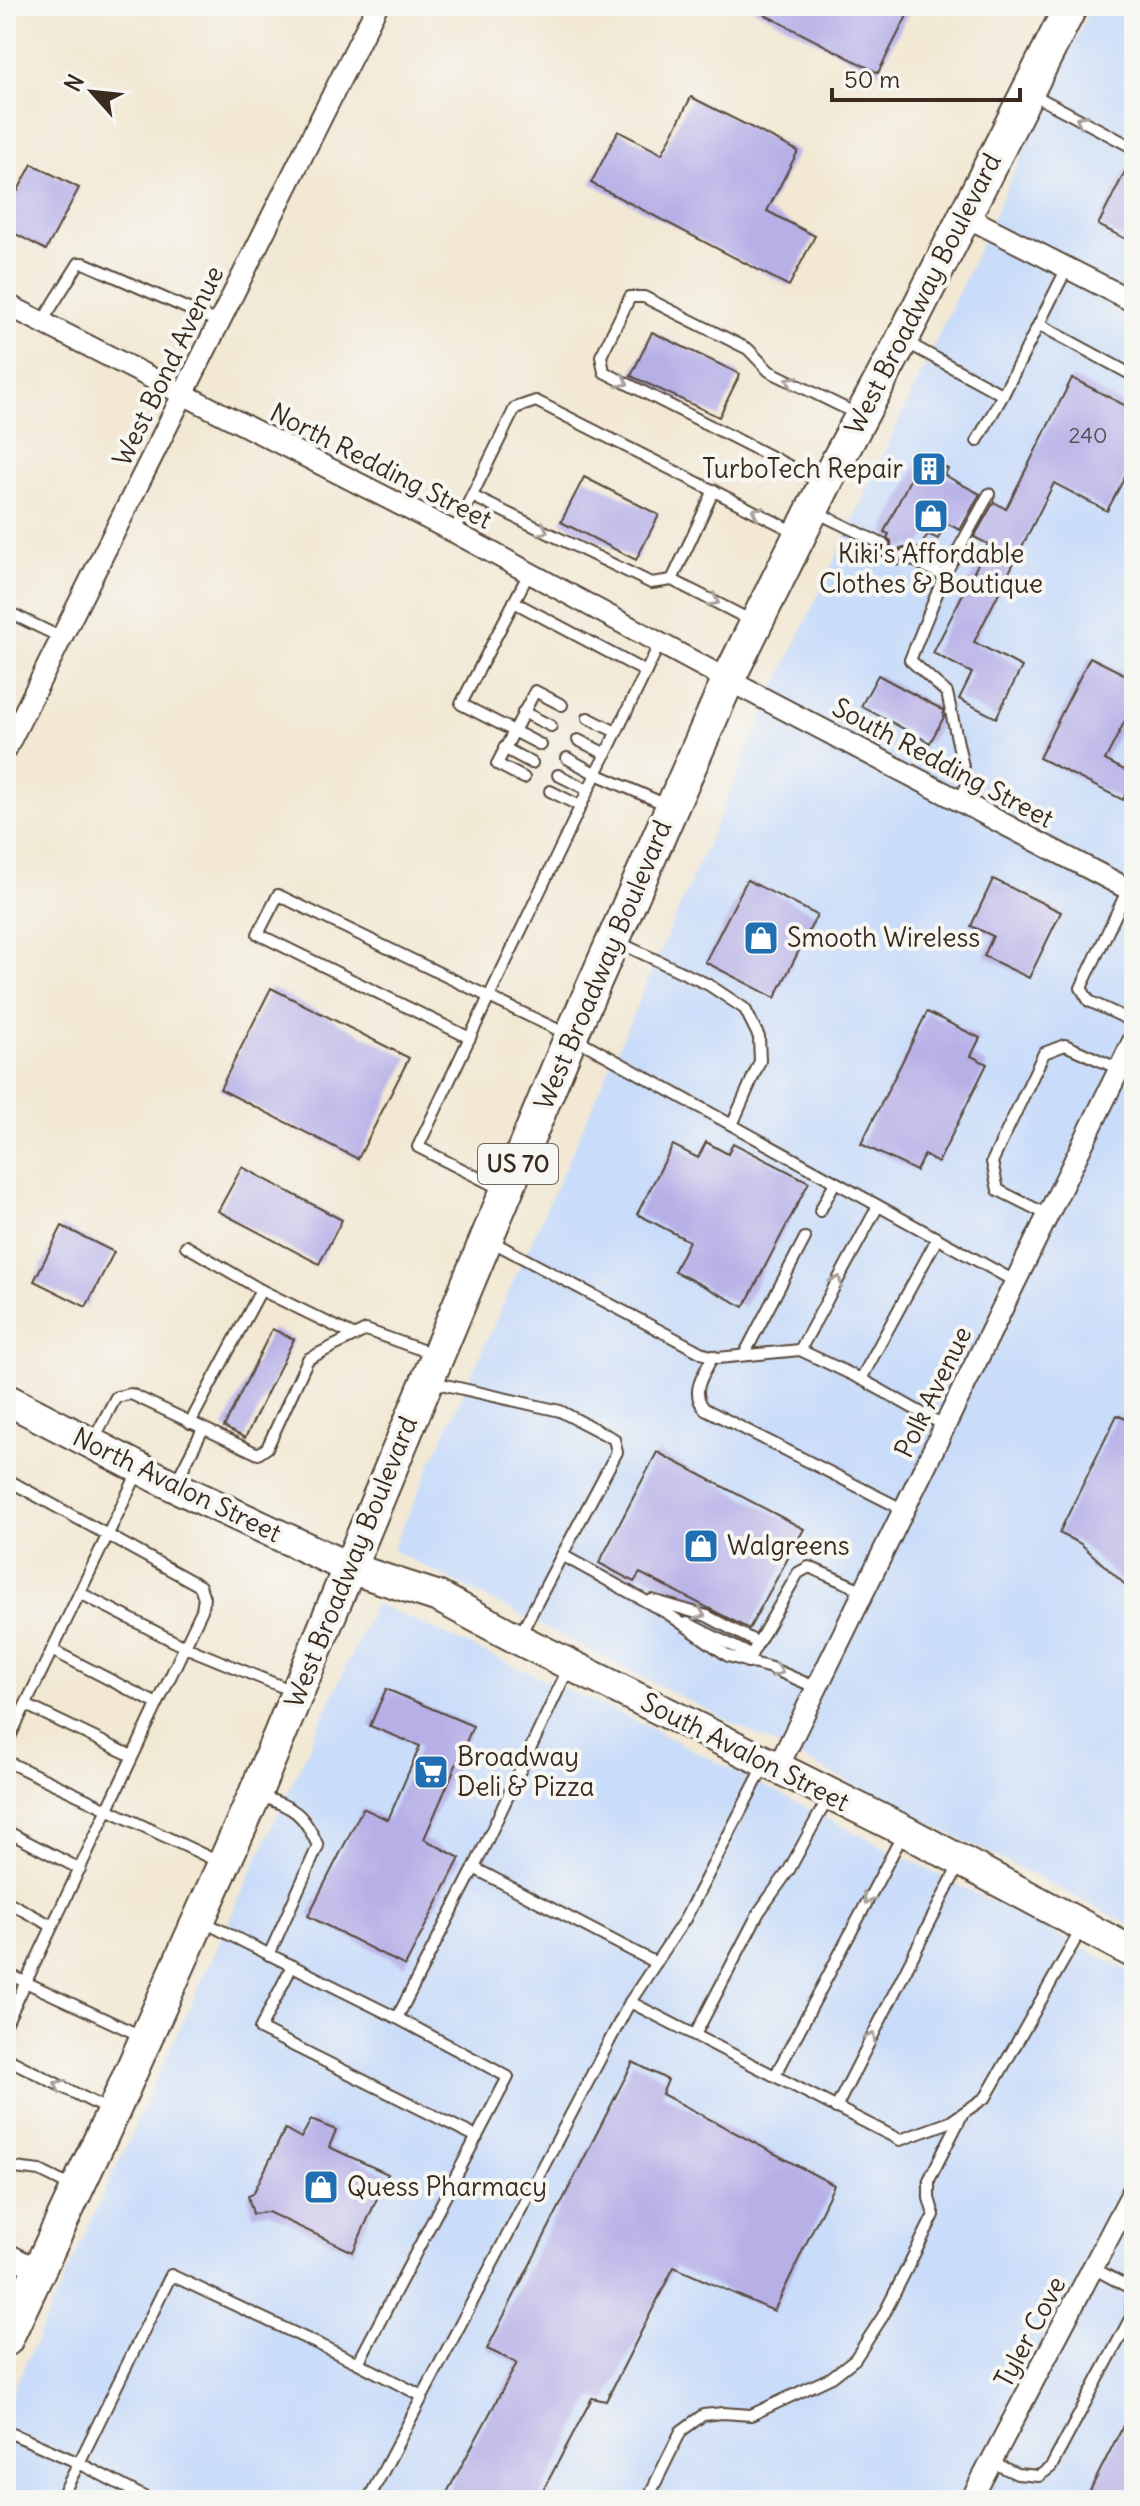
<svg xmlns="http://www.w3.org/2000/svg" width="1140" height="2506" font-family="Delius,sans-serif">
  <rect width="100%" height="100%" fill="#f6f6f2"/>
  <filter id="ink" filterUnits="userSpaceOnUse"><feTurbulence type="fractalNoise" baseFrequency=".0125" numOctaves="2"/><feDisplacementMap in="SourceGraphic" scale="16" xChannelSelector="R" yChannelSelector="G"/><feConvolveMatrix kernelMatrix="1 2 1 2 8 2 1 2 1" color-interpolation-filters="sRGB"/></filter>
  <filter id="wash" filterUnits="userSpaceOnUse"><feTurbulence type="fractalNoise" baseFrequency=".006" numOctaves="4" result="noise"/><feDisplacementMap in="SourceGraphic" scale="32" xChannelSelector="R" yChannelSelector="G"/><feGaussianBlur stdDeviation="1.8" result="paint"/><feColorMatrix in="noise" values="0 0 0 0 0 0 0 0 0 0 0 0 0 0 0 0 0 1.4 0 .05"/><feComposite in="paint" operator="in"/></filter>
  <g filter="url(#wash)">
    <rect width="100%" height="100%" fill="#f2e8d3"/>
    <g fill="#c9dcf9">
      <path d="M1091,6H1134V1927L392,1550L593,1105L776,686Z"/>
      <path d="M375,1603L640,1723L1134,1974V2500H6V2406Z"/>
    </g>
    <g id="blocks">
      <g fill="#b7b0e7">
        <path d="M748,6H912L878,73Z"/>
        <path d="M691,97L798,151L767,211L815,236L789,286L591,183L618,131L662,154Z"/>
        <path d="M1133,156H1134V243L1098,225Z"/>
        <path d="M32,164L79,188L46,250L6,229V213Z"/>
        <path d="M652,332L740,374L719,417L631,376Z"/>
        <path d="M1072,378L1134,410V460L1107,511L1054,483L974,642L1022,667L996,718L959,699L972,673L933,653L988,544L974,537L994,502L1006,509Z"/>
        <path d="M922,455L948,469L944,475L980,494L960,530L946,523L938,539L928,534L919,549L910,544L908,548H900L896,555L900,562L898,565L879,555L880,552H888L891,548V541L887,538L889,534L884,532Z"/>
        <path d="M584,477L659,515L636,560L561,522Z"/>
        <path d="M1090,657L1134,679V703L1105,760L1134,775L1123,800L1039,758Z"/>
        <path d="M878,675L943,710L944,717L930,743L861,706Z"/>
        <path d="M993,879L1061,912L1029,978L984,956L993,936L971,926Z"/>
        <path d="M747,880L817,915L775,998L705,962Z"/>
        <path d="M271,988L409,1058L358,1159L220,1089Z"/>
        <path d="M927,1012L980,1038L971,1056L987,1064L938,1163L924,1155L916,1171L861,1144Z"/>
        <path d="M706,1142L728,1154L733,1143L809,1182L744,1307L674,1271L689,1241L637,1214L673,1145L698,1158Z"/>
        <path d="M242,1167L342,1220L319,1264L218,1211Z"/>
        <path d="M62,1226L114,1252L86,1307L34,1281Z"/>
        <path d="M272,1329L294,1339L245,1438L224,1427Z"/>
        <path d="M1117,1415L1134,1423V1593L1081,1544L1059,1533Z"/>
        <path d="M657,1452L804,1529L749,1629L640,1573L634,1582L599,1563Z"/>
        <path d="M386,1689L473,1726L424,1839L460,1858L405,1966L308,1916L363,1808L388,1820L420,1746L370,1726Z"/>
        <path d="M633,2062L668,2080L662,2094L834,2185L774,2311L674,2267L606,2401L592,2398L538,2500H443L517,2363L487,2349Z"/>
        <path d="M311,2120L336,2130L329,2147L388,2174L353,2252L268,2212L253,2214L248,2196L253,2194L285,2129L301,2138Z"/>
        <path d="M1134,2404V2500H1085Z"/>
      </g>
    </g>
  </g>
  <g filter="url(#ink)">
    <use href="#blocks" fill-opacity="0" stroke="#564639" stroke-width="2"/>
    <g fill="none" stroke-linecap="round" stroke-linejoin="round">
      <defs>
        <g id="lane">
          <path d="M1030,93L1134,148"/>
          <path d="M42,322L79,263H84L218,322"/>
          <path d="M1040,325L1134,376"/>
          <path d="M904,341L1003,395L1067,268"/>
          <path d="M977,441L1003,395"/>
          <path d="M823,483L604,372L601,356L630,297H644L748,349L769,371L859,415"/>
          <path d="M472,496L651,583L672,580L752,621"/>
          <path d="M814,511L884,545"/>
          <path d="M454,532L515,408L536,401L795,532"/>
          <path d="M904,555L944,576L910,660L947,693L967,785L959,801"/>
          <path d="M529,573L461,704L541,745"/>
          <path d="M944,576L989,494"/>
          <path d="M672,580L714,490"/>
          <path d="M514,602L646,672"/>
          <path d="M6,611L62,638"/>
          <path d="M523,712L551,726"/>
          <path d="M588,718L616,732"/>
          <path d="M578,740L606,754"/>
          <path d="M504,748L532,763"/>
          <path d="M567,758L596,774L660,643"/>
          <path d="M558,775L588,790"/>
          <path d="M524,778L497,764L535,691L562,705"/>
          <path d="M550,791L580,806"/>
          <path d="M1128,889L1081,988L1089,1001L1134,1022"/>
          <path d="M618,942L709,985L745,1009L759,1037L760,1061L732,1125"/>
          <path d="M470,1038L258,934L278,895L489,997L596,774L669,806"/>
          <path d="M501,1189L418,1147L489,997L571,1036L1016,1282"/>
          <path d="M820,1211L835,1182"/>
          <path d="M1048,1215L998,1190L992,1162L1044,1053L1065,1045L1119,1069"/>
          <path d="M489,1240L704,1354L718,1358L800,1350L861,1379L945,1426"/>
          <path d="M186,1246L261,1290L355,1336"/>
          <path d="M800,1350L878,1206"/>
          <path d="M744,1355L805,1238"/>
          <path d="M713,1356C704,1374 689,1392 705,1409L904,1510"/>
          <path d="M861,1379L937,1239"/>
          <path d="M432,1382L560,1411L614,1439L617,1452L562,1555"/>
          <path d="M190,1423L261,1290"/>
          <path d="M94,1439L116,1397L131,1394L258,1454L267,1448L308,1359L366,1330L433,1354"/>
          <path d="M6,1479L200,1586L204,1598L202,1610L6,2024"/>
          <path d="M175,1484L203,1429"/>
          <path d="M80,1593L185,1647L295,1692"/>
          <path d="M652,1600L707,1616L758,1643"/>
          <path d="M687,1623L751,1655"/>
          <path d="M519,1637L562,1555L667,1613L728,1656L771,1668L817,1688"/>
          <path d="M52,1650L157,1704"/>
          <path d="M747,1662L798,1573L809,1567L864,1591"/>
          <path d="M568,1669L474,1868L656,1963"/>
          <path d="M26,1705L132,1756"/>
          <path d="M6,1745L139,1470"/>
          <path d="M6,1761L221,1863"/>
          <path d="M258,1795C293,1808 302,1810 318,1846L269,1955"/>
          <path d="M6,1831L80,1869"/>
          <path d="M6,1901L52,1926"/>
          <path d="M202,1921L397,2018L474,1868"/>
          <path d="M292,1966L260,2029L477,2137"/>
          <path d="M6,1973L141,2036"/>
          <path d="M630,2002L900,2140L950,2122L986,2097L1082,1928"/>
          <path d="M695,2035L759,1912L789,1870L829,1796"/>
          <path d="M6,2058L108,2110"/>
          <path d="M775,2076L904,1832"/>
          <path d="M836,2108L960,1863"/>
          <path d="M6,2167L40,2171L72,2187"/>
          <path d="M358,2363L422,2396"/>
          <path d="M6,2431L79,2463L171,2275L358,2363L508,2077L397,2018"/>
          <path d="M991,2462L1017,2474L1039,2476L1051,2467L1131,2317L1132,2289L1093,2268"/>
          <path d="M60,2500L79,2463L150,2500"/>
          <path d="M368,2500L630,2002L685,1919L764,1766"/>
          <path d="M647,2500L681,2431L703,2415L723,2413L751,2415L832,2377L855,2359L883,2316L934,2215L929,2198V2180L961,2117"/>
          <path d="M787,2500H788"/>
        </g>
        <g id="street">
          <path d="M963,215L1134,302"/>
          <path d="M6,304L454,532L728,680L1134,892"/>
          <path d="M6,749L377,6"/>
          <path d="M778,1767L1134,1039"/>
          <path d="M6,2253L38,2270"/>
          <path d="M971,2500L1134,2189"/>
        </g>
        <path id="secondary" d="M6,1399L174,1486L349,1568L439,1597L518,1639L905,1831L1134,1953"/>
        <path id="primary" d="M6,2340L113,2112L255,1794L571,1036L728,680L825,484L902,340L1071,6"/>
      </defs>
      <use href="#lane" stroke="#564639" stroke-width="14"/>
      <use href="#street" stroke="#564639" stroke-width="24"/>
      <use href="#secondary" stroke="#564639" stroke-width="34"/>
      <use href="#primary" stroke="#564639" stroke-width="36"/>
      <use href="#lane" stroke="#fff" stroke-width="10"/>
      <use href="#street" stroke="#fff" stroke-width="20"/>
      <use href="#secondary" stroke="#fff" stroke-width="30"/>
      <use href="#primary" stroke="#fff" stroke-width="32"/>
    </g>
    <defs><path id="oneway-chevron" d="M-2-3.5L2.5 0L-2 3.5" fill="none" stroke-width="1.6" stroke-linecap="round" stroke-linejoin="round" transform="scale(2)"/></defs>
    <g stroke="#a79f9a">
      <use href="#oneway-chevron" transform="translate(1081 120) rotate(-152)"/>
      <use href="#oneway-chevron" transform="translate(791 381) rotate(-153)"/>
      <use href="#oneway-chevron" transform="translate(623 382) rotate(27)"/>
      <use href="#oneway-chevron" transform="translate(757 512) rotate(-153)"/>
      <use href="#oneway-chevron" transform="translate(543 530) rotate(26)"/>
      <use href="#oneway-chevron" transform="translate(714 601) rotate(27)"/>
      <use href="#oneway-chevron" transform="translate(837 1281) rotate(-62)"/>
      <use href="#oneway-chevron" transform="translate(700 1614) rotate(22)"/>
      <use href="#oneway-chevron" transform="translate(778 1671) rotate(21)"/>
      <use href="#oneway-chevron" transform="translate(868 1899) rotate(118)"/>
      <use href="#oneway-chevron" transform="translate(871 2038) rotate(-63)"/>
      <use href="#oneway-chevron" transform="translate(59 2085) rotate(-153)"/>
    </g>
  </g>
  <defs>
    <symbol id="building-square" viewBox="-11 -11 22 22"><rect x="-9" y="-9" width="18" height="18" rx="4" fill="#1f6fb2" stroke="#f6f6f2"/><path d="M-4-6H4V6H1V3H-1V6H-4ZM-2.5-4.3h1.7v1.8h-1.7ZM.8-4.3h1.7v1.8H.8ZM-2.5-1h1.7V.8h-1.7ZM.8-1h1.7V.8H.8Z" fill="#fff"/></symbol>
    <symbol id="shop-square" viewBox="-11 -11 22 22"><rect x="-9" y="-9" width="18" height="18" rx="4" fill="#1f6fb2" stroke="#f6f6f2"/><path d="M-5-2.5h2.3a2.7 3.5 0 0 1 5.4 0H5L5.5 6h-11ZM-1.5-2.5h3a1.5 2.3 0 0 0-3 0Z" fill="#fff"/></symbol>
    <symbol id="supermarket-square" viewBox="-11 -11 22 22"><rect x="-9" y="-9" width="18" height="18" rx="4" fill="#1f6fb2" stroke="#f6f6f2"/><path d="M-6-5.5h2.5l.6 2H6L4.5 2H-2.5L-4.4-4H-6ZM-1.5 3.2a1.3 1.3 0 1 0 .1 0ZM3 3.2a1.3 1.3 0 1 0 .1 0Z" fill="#fff"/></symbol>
  </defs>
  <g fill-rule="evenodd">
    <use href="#building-square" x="909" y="449" width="40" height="40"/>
    <use href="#shop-square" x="911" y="496" width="40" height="40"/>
    <use href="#shop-square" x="741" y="918" width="40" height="40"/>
    <use href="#shop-square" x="681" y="1526" width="40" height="40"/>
    <use href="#supermarket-square" x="411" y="1752" width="40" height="40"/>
    <use href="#shop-square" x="301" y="2167" width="40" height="40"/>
  </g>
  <g text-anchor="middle" stroke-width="8" stroke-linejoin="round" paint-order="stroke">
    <g font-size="22" fill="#5a4c50">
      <text x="1088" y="443">240</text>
    </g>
    <rect fill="#f6f6f2" stroke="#73675e" stroke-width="2" x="478" y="1144" width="80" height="40" rx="6"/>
    <g font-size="24" font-weight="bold" fill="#3b2a1e">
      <text x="518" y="1172">US 70</text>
    </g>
    <g font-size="26" fill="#3b2a1e" stroke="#f6f6f2">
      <text transform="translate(923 294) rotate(-63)" y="9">West Broadway Boulevard</text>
      <text transform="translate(168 366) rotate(-64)" y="9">West Bond Avenue</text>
      <text transform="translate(381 466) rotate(27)" y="9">North Redding Street</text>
      <text transform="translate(943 763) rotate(28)" y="9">South Redding Street</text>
      <text transform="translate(603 965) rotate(-67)" y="9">West Broadway Boulevard</text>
      <text transform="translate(933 1392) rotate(-64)" y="9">Polk Avenue</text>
      <text transform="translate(177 1485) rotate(26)" y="9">North Avalon Street</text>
      <text transform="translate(351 1562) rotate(-68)" y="9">West Broadway Boulevard</text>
      <text transform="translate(745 1752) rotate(27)" y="9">South Avalon Street</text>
      <text transform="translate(1030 2332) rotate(-62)" y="9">Tyler Cove</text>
    </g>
    <g font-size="26" fill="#3b2a1e" stroke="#f6f6f2" text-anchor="start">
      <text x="903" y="478" text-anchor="end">TurboTech Repair</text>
      <text x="931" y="563" text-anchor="middle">Kiki's Affordable<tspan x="931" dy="30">Clothes &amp; Boutique</tspan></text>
      <text x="787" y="947">Smooth Wireless</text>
      <text x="727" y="1555">Walgreens</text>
      <text x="457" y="1766">Broadway<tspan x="457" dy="30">Deli &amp; Pizza</tspan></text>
      <text x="347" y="2196">Quess Pharmacy</text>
    </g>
  </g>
  <rect width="1140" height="2506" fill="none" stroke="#f6f6f2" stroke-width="32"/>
  <g transform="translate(92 92) rotate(297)" stroke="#f6f6f2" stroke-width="6" paint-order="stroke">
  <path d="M0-6L14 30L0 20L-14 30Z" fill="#3b2a1e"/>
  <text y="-12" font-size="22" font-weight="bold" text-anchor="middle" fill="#3b2a1e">N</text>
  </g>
  <path d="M832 88v12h188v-12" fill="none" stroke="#3b2a1e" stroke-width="4"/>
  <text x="844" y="88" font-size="24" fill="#3b2a1e" stroke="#f6f6f2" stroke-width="6" paint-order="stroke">50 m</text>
</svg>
